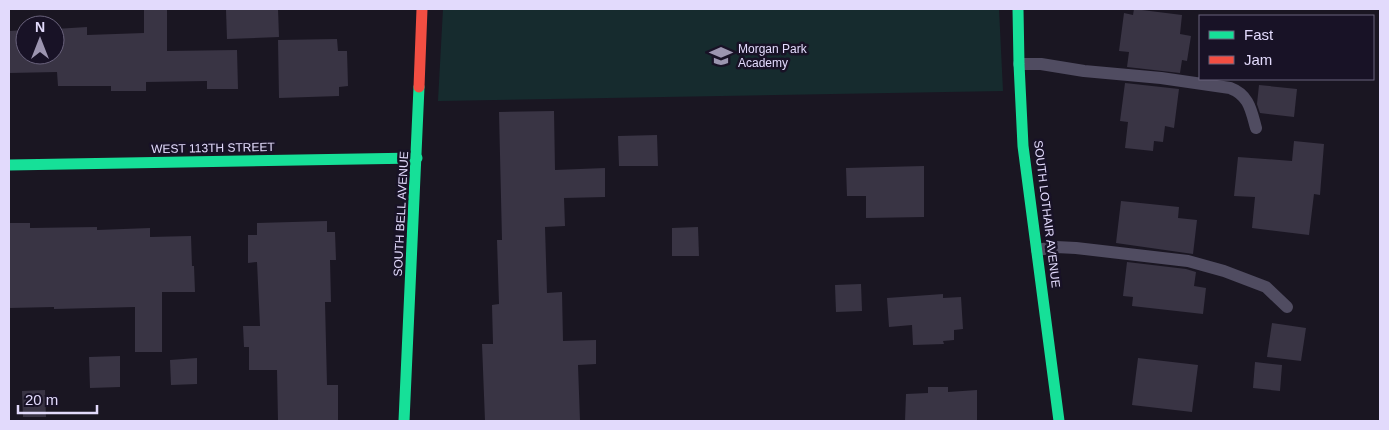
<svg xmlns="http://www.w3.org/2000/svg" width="1389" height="430" font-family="Helvetica,sans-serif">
  <rect width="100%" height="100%" fill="#1a1622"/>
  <path fill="#162b2e" d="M443,9H999L1003,91L438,101Z"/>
  <g fill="#393444">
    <path d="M144,9H167V51L237,50L238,89H207V81L146,82V91H111V86H58L57,72L9,73V31L25,30V55H55V29L87,27V35L144,33Z"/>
    <path d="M278,9L279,37L227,39L226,10Z"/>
    <path d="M1134,9L1182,15L1180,34L1191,36L1187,61L1182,60L1180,73L1127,67L1129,52L1119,51L1124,13L1133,15Z"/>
    <path d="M337,39L338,51H347L348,86L339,87V96L279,98L278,40Z"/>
    <path d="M1125,83L1179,89L1174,128L1165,126L1163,142L1154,141L1153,151L1125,148L1128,122L1120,121Z"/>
    <path d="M1259,85L1297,89L1294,117L1260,113L1257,104Z"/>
    <path d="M554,111L555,170L605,168V197L564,198L565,226L545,227L547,293L562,292L563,341L596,340V364L578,365L580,421H485L482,344H493L492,305L499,304L497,240H502L499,112Z"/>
    <path d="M657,135L658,166H619L618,136Z"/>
    <path d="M1294,141L1324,144L1320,195L1314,194L1309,235L1252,228L1255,197L1234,196L1238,157L1292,161Z"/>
    <path d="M924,166V217L866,218V196H847L846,168Z"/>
    <path d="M1121,201L1179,207L1178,218L1197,220L1193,254L1116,243Z"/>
    <path d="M327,221V232H335L336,260H330L331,302H325L327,385H338V421H278L277,370H249V347H244L243,326H260L257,262L248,263V235H257V223Z"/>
    <path d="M9,223H30V228L97,227V230L150,228V237L191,236L192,266H194L195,292H162V352H135V307L54,309V307L9,308Z"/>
    <path d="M698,227L699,256H672V228Z"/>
    <path d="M1127,262L1186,269L1196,272L1194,286L1206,288L1203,314L1132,306L1133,297L1123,296Z"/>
    <path d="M861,284L862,311L836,312L835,285Z"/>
    <path d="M943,294V298L961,297L963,329L954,330V340L943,341L944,344L913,345L912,325L889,327L887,298Z"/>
    <path d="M1272,323L1306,328L1301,361L1267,357Z"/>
    <path d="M120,356V387L90,388L89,357Z"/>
    <path d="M197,358V384L171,385L170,360Z"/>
    <path d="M1138,358L1198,365L1192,412L1132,405Z"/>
    <path d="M1255,362L1282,365L1280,391L1253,388Z"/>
    <path d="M928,387H948V392L977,390V421H905L906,394L928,393Z"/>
    <path d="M45,390L46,417H23L22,391Z"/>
  </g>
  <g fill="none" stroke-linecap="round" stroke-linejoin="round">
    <g stroke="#504c61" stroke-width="12">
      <path d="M1019,64H1041L1084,71L1161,78L1230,88C1249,95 1251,110 1256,128"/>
      <path d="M1037,250L1056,247L1076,248L1188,261L1224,271L1266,287L1287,307"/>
    </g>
    <g stroke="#16e098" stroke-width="11">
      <path d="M1018,9L1019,64L1023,146L1059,421"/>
      <path d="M9,165L417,158"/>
      <path d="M404,421L419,87"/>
    </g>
    <path stroke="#f24e42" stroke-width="11" d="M419,87L422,9"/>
  </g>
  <defs>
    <symbol id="school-bare" viewBox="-9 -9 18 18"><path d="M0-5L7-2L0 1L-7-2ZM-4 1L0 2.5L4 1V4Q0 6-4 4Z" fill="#9c95b0" stroke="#181226" stroke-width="2.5" paint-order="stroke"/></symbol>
  </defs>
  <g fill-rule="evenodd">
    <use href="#school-bare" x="705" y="40" width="32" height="32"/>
  </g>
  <g text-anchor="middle" stroke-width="5" stroke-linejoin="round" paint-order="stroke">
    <g font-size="12" fill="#e2dafc" stroke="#181226" text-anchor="start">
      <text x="738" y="53">Morgan Park<tspan x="738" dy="14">Academy</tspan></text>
    </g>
    <g font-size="12" fill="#e2dafc" stroke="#181226">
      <text transform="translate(213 148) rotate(-1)" y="4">WEST 113TH STREET</text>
      <text transform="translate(401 214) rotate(-87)" y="4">SOUTH BELL AVENUE</text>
      <text transform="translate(1047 214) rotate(83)" y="4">SOUTH LOTHAIR AVENUE</text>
    </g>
  </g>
  <rect width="1389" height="430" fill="none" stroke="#e2dafc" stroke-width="20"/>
  <rect x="1199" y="15" width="175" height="65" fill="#181226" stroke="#69627c"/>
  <rect x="1209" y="31" width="25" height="8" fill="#16e098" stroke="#69627c"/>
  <text x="1244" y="40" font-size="15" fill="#e2dafc">Fast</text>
  <rect x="1209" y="56" width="25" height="8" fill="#f24e42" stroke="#69627c"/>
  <text x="1244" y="65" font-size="15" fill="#e2dafc">Jam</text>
  <g transform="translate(40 40)"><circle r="24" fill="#181226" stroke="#69627c"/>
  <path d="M0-4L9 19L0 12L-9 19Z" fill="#9c95b0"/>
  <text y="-8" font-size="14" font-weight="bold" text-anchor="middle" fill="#e2dafc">N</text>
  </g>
  <path d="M18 405v8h79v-8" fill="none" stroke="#e2dafc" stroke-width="2.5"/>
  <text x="25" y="405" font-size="15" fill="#e2dafc" stroke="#181226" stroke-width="4" paint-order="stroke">20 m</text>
</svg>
